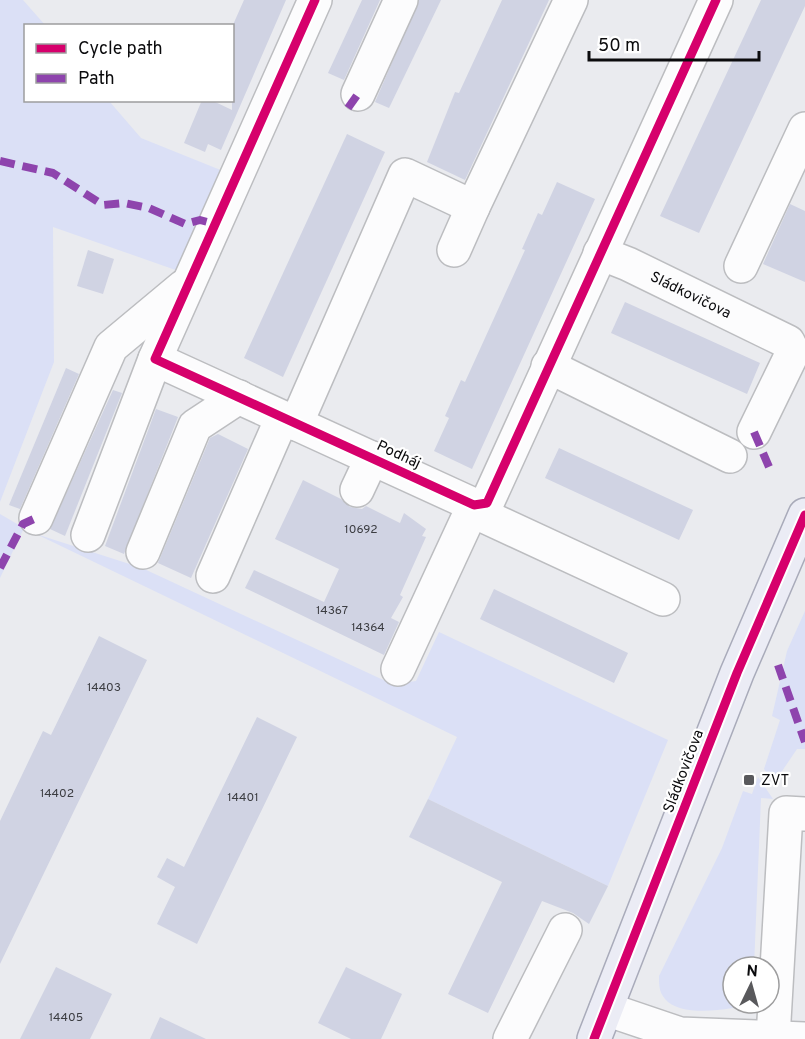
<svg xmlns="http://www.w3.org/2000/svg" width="805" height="1039" font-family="Overpass,sans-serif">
  <rect width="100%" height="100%" fill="#eaebef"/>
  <g fill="#dbe0f6">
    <path d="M0,0H23L45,25L26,26V100L109,101L141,138L228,173L187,274L53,227L54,362L0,502Z"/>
    <path d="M0,514L24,528L0,578Z"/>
    <path d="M36,534L142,568L392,684L416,681L439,632L668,740L608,886L428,799L457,737Z"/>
    <path d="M805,611V749H797L774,783L764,769L780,720L772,716L787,651Z"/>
    <path d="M758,777L773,799L761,798L754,967H733V1003H753C733,1010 680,1018 665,999C659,992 659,985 659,976L722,848L743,791L752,794Z"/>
  </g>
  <g fill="#d0d3e3">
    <path d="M244,0H286L221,150L208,144L205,152L184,143L202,100H211L232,110V27Z"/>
    <path d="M362,0H380L344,80L328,73Z"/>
    <path d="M419,0H441L389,108L375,102Z"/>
    <path d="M502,0H549L465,180L427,162L455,92L459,93Z"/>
    <path d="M761,0H805V6L699,233L660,216Z"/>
    <path d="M347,134L385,152L283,377L244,358Z"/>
    <path d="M557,182L595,199L472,469L434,451L449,418L445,416L461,380L465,382L525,250L522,249L538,213L542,215Z"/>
    <path d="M790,204L805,211V282L763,264Z"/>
    <path d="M88,250L114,259L103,294L77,286Z"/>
    <path d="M625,302L760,363L747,394L611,333Z"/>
    <path d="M66,368L79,374L20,509L9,505Z"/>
    <path d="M113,390L122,393L65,536L50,529Z"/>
    <path d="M156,409L178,417L124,554L105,546Z"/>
    <path d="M218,434L248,449L191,578L158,563L210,438Z"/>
    <path d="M559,448L693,510L679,540L545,478Z"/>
    <path d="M303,480L341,499L350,507L362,509L366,506L400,523L404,513L426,529L422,536L426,537L400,595L403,597L391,618L399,622L384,655L245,588L254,570L324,602L339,569L275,539Z"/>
    <path d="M494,589L628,653L614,683L480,619Z"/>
    <path d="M99,636L147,660L0,964V821L43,731L51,735Z"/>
    <path d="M257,717L297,737L197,944L157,924L175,887L157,877L167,858L184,867Z"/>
    <path d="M428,799L608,886L589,924L573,913L542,901L488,1013L448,994L502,882L409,837Z"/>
    <path d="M56,967L112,994L90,1039H20Z"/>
    <path d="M346,967L402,994L381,1039H351L318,1023Z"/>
    <path d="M160,1017L206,1039H150Z"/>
  </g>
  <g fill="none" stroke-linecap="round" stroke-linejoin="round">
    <defs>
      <g id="minor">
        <path d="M358,94L401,0"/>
        <path d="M454,250L473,207"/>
        <path id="s1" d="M600,253L628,264L788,342L793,352L754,432"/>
        <path d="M741,266L805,129"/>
        <path d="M155,359L474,505L487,503L716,0"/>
        <path d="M548,366L730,456"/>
        <path d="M296,424L405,175L473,207L571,0"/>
        <path d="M357,490L372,458"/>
        <path d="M471,510L663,599"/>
        <path d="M36,518L111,347L183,287"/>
        <path d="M88,535L155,359L315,0"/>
        <path d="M143,552L195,426L239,397"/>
        <path d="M213,576L282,418"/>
        <path d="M398,669L474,505"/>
        <path d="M606,1009L680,1034L805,1039"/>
        <path d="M773,1038L786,813L805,814"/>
        <path d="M510,1039L565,930"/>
      </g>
      <path id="major" d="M594,1039L737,673L805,515"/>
    </defs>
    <use href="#minor" stroke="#bcbdc0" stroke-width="36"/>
    <use href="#major" stroke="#a9abba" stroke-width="36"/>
    <use href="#minor" stroke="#fcfcfd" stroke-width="33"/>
    <use href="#major" stroke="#ebecf5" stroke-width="33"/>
    <g stroke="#8e44ad" stroke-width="8" stroke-dasharray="15 8" stroke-linecap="butt">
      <path d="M348,108L358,94"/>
      <path d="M0,161L53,173L103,205L124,203L149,208L185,224L200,220L215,224"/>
      <path d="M754,432L772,474"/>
      <path d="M0,568L23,524L36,518"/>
      <path d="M778,665L805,742"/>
    </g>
    <defs>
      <g id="cycleway">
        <path d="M315,0L155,359L474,505L487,503L716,0"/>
        <path d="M594,1039L737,673L805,515"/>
      </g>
    </defs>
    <use href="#cycleway" stroke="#fff" stroke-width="13"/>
    <use href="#cycleway" stroke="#d6006c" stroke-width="9"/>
  </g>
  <rect fill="#59595c" stroke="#fff" stroke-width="2" x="743" y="774" width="12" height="12" rx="3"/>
  <g text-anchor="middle" stroke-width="4.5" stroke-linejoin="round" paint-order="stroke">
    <g font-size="12" fill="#3c3d42">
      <text x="361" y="533">10692</text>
      <text x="332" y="614">14367</text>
      <text x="368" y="631">14364</text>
      <text x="104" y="691">14403</text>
      <text x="57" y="797">14402</text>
      <text x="243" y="801">14401</text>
      <text x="66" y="1021">14405</text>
    </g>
    <g font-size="15" fill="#0b0b0d" stroke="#fff">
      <text dy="5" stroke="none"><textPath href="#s1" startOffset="100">Sládkovičova</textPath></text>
      <text transform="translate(399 454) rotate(25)" y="5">Podháj</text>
      <text transform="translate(683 771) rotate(-69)" y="5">Sládkovičova</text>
    </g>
    <g font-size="15" fill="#0b0b0d" stroke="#fff" text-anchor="start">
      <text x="761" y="785">ZVT</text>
    </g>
  </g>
  <rect x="24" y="24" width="210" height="78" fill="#ffffff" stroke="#9d9d9e" stroke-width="1.5"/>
  <rect x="36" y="44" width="30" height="9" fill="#d6006c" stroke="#9d9d9e" stroke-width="1.5"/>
  <text x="78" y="54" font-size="18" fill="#0b0b0d">Cycle path</text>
  <rect x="36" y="74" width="30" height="9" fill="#8e44ad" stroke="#9d9d9e" stroke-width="1.5"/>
  <text x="78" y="84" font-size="18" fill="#0b0b0d">Path</text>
  <g transform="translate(751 985) rotate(5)"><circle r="28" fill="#ffffff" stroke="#9d9d9e" stroke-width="1.5"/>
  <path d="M0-4.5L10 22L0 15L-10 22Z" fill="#59595c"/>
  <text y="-9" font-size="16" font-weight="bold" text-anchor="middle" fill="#0b0b0d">N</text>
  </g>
  <path d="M589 51v9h170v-9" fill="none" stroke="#0b0b0d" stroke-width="3"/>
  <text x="598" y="51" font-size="18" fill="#0b0b0d" stroke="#ffffff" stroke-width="4.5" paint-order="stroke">50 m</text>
</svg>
